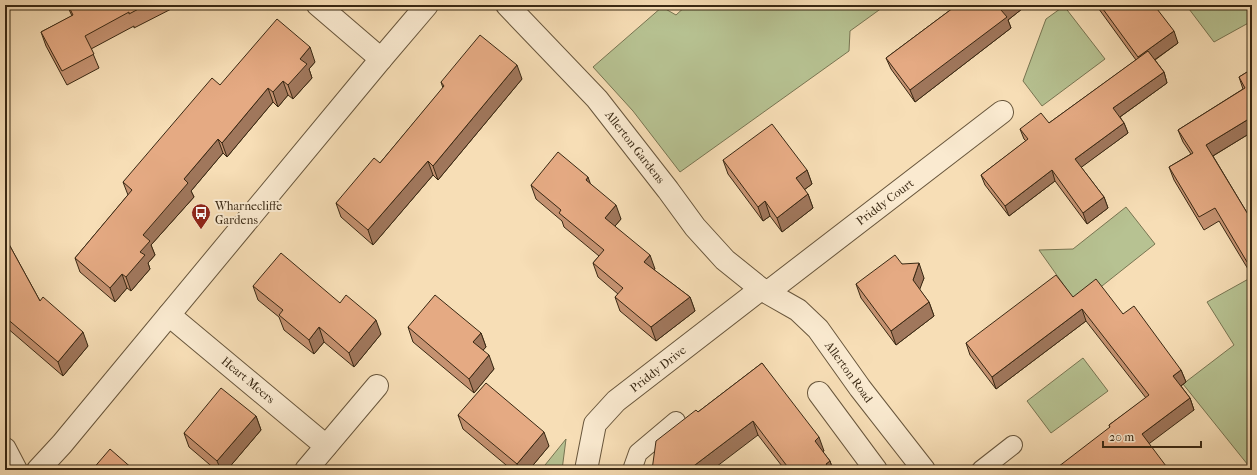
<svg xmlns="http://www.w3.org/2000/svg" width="1257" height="475" font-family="'IM FELL French Canon',serif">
  <rect width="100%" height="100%" fill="#f7deb6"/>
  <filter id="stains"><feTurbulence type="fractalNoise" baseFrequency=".005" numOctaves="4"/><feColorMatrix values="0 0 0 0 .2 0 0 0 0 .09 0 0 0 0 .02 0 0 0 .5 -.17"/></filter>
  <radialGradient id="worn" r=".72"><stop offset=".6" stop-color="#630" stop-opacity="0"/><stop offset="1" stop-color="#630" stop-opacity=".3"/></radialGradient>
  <g fill="#b7c292" stroke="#787552">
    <path d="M687,5H886L850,31L849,51L680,172L633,111L593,67L662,7L676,15Z"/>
    <path d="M1186,5H1252V21L1214,42Z"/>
    <path d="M1064,6L1105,59L1042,106L1023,81L1046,19Z"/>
    <path d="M1126,207L1155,244L1078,305L1039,250L1073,249Z"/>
    <path d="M1252,277V470L1183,384L1234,345L1207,302Z"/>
    <path d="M1083,358L1108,391L1051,433L1027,401Z"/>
    <path d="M566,439L562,470H541Z"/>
  </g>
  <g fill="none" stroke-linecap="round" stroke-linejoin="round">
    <defs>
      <g id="service">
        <path d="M632,470L638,453L676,421"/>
        <path d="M981,470L1013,445"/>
      </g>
      <g id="minor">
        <path d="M318,5L381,59"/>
        <path d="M507,5L597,99L668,190L695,227L725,260L761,289L798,310L818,329L860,388L924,470"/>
        <path d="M768,292L1002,112"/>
        <path d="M169,315L326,446"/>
        <path d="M819,393L876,470"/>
        <path d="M306,470L377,386"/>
        <path d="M586,470L595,424L616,401L761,289"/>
      </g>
      <g id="tertiary">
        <path d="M5,449L16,470"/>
        <path d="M38,470L62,444L381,59L427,5"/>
      </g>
    </defs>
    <use href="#service" stroke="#68563c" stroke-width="20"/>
    <use href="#minor" stroke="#68563c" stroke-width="24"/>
    <use href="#tertiary" stroke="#68563c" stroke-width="24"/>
    <use href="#service" stroke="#faead0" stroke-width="18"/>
    <use href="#minor" stroke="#faead0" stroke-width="22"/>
    <use href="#tertiary" stroke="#faead0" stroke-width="22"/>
  </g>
  <g fill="#c59271" stroke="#392813">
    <path d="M67,5H179L134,28V26L91,49L99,68L67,85L46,46L41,32L72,16Z"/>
    <path d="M957,5H1027L1008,20L1011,28L915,102L891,69L886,58Z"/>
    <path d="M1096,5H1154L1178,43L1155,60L1164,72L1167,83L1120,117L1124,123L1128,133L1081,167L1104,197L1108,208L1087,224L1055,181L1009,216L985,185L981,175L1026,141L1024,139L1020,129L1049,123L1136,60Z"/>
    <path d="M315,62L309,69L312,78L293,99L288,95L278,107L273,102L227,157L223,153L191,191L194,197L151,245L155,255L148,263L150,269L131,291L127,288L115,302L80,272L75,258L128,195L123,182L220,85Z"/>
    <path d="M1252,69V132L1213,156L1252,221V274H1251L1219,221L1204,230L1174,180L1169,167L1191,154L1183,142L1178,130L1243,89L1239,77Z"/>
    <path d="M522,79L438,180L433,175L373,245L341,217L336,203L380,163L443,88L441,82Z"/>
    <path d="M723,160L807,170L812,184L804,190L808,194L813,208L782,232L770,216L763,221L728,174Z"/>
    <path d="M591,184L621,219L615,226L655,269L654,270L690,297L695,311L656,341L620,311L615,297L618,294L598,277L593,263L599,256L564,227L562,221L536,199L531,185Z"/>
    <path d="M5,237L40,301L88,346L63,376L6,327L5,324Z"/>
    <path d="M902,264L924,278L919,289L929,302L934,316L896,345L861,298L856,284Z"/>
    <path d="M253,286L340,303L381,334L354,367L324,342L314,354L284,330L279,317L258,300Z"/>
    <path d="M1073,297L1123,314L1181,370L1186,382L1181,386L1190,398L1194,410L1110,428L1109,425L1146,398L1086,321L996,389L970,355L966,343Z"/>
    <path d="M408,327L481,333L486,347L483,350L494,369L474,393L413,342Z"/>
    <path d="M762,363L824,451L823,452L830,461L833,470H785L758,435L698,412Z"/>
    <path d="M458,415L549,446L529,470H512L463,429Z"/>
    <path d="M256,416L261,430L227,470H216L189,447L184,433Z"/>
  </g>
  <g fill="#a0775c" stroke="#392813">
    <path d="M1008,5H1027L1008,20L1011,28L915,102L910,90L1001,10Z"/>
    <path d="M1174,31L1178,43L1143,68L1138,57Z"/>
    <path d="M310,47L315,62L309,69L312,78L293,99L288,85L300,59Z"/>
    <path d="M517,65L522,79L438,180L433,166Z"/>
    <path d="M1164,72L1167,83L1117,119L1113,108Z"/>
    <path d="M283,81L288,95L278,107L273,92Z"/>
    <path d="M268,88L273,102L227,157L222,143Z"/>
    <path d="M1252,117V132L1211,157L1206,145Z"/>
    <path d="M1124,123L1128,133L1079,169L1075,159Z"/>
    <path d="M218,139L223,153L191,191L194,197L151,245L155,255L148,263L150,269L131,291L126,277L140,252L143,235L184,179Z"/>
    <path d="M428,161L433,175L373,245L368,230Z"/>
    <path d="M807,170L812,184L801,192L796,178Z"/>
    <path d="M1052,170L1055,181L1009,216L1005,206Z"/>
    <path d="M588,177L593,191L586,180Z"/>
    <path d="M808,194L813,208L782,232L777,218Z"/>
    <path d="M1104,197L1108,208L1087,224L1083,213Z"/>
    <path d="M765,201L770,216L763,221L758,207Z"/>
    <path d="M616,205L621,219L610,232L605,218Z"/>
    <path d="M650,255L655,269L649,276L644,262Z"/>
    <path d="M919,263L924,278L918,294L913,280Z"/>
    <path d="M122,274L127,288L115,302L110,288Z"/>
    <path d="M690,297L695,311L656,341L651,327Z"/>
    <path d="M929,302L934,316L896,345L891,331Z"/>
    <path d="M1082,309L1086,321L996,389L992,377Z"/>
    <path d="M376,320L381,334L354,367L349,353Z"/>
    <path d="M319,327L324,342L314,354L309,340Z"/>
    <path d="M83,332L88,346L63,376L58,362Z"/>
    <path d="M481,333L486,347L478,356L473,342Z"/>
    <path d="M489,355L494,369L474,393L469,379Z"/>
    <path d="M1181,370L1186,382L1178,388L1173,376Z"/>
    <path d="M1190,398L1194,410L1146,446L1142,434Z"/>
    <path d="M256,416L261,430L227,470H221L217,461Z"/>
    <path d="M753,421L758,435L712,470H690L691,468Z"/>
    <path d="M544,432L549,446L529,470H519L517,464Z"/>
    <path d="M819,437L824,451L820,455L815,441Z"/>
    <path d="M830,461L833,470H828L826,464Z"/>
  </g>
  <g fill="#e5aa83" stroke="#392813">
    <path d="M68,5H146L129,14V12L85,36L94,54L62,71L41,32L73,15Z"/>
    <path d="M957,5H1008L1001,10L1007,17L910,90L886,58Z"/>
    <path d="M1100,5H1154L1174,31L1138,57Z"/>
    <path d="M277,19L310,47L300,59L307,64L288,85L283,81L273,92L268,88L222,143L218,139L184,179L188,183L143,235L150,241L140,252L145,255L126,277L122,274L110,288L75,258L132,190L123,182L212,78L220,85Z"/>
    <path d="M480,35L517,65L433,166L428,161L368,230L336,203L374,158L380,163L444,86L441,82Z"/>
    <path d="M1148,51L1164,72L1113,108L1124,123L1075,159L1104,197L1083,213L1052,170L1005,206L981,175L1028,139L1020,129L1041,113L1049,123Z"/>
    <path d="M1252,69V117L1206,145L1252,221V259L1247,262L1215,208L1199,217L1169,167L1193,153L1178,130L1245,88L1239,77Z"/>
    <path d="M772,124L807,170L796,178L808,194L777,218L765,201L758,207L723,160Z"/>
    <path d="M558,152L588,177L586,180L616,205L605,218L650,255L644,262L690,297L651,327L615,297L623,288L593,263L604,250L559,213L561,210L531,185Z"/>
    <path d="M5,237L40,301L43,297L83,332L58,362L5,317Z"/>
    <path d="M281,253L340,303L346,295L376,320L349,353L319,327L309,340L279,315L283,310L253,286Z"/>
    <path d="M895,255L902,264L919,263L913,280L929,302L891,331L856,284Z"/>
    <path d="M1056,275L1073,297L1096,279L1123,314L1134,306L1181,370L1173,376L1190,398L1142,434L1169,470H1054L1110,427L1109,425L1149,395L1082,309L992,377L966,343Z"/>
    <path d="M435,295L481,333L473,342L489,355L469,379L408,327Z"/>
    <path d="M762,363L819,437L815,441L830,461L826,464L830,470H790L753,421L691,468L690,470H652L656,441L696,410L698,412Z"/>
    <path d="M486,383L544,432L517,464L458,415Z"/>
    <path d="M221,388L256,416L217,461L184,433Z"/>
    <path d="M110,449L134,470H92Z"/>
  </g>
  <defs>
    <symbol id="bus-pin" viewBox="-11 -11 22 30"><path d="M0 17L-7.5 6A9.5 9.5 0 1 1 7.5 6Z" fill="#8f2418" stroke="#faead0"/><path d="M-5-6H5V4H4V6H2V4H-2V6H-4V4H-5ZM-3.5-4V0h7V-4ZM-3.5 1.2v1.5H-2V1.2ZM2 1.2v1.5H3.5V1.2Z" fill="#fff"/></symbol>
  </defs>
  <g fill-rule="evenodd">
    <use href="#bus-pin" x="190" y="202" width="22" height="30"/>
  </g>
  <g text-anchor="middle" stroke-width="4" stroke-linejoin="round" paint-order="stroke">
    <g font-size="12" fill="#392813" stroke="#faead0">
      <text transform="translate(635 147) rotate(52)" y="4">Allerton Gardens</text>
      <text transform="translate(885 202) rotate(-37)" y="4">Priddy Court</text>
      <text transform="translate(658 369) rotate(-38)" y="4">Priddy Drive</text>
      <text transform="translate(849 372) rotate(54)" y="4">Allerton Road</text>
      <text transform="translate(248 380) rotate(40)" y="4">Heart Meers</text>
    </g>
    <g font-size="12" fill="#392813" stroke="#faead0" text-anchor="start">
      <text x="215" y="210">Wharnecliffe<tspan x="215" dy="14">Gardens</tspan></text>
    </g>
  </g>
  <rect width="1257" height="475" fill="none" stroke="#f7deb6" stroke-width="20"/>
  <rect x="6" y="6" width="1245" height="463" fill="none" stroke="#392813" stroke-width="2"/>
  <rect x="10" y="10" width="1237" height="455" fill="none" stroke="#392813"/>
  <path d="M1103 441v6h98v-6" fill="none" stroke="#392813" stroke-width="2"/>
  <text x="1109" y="441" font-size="12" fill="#392813" stroke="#faead0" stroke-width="3" paint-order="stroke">20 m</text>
  <rect width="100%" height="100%" filter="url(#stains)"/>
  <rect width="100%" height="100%" fill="url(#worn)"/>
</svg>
